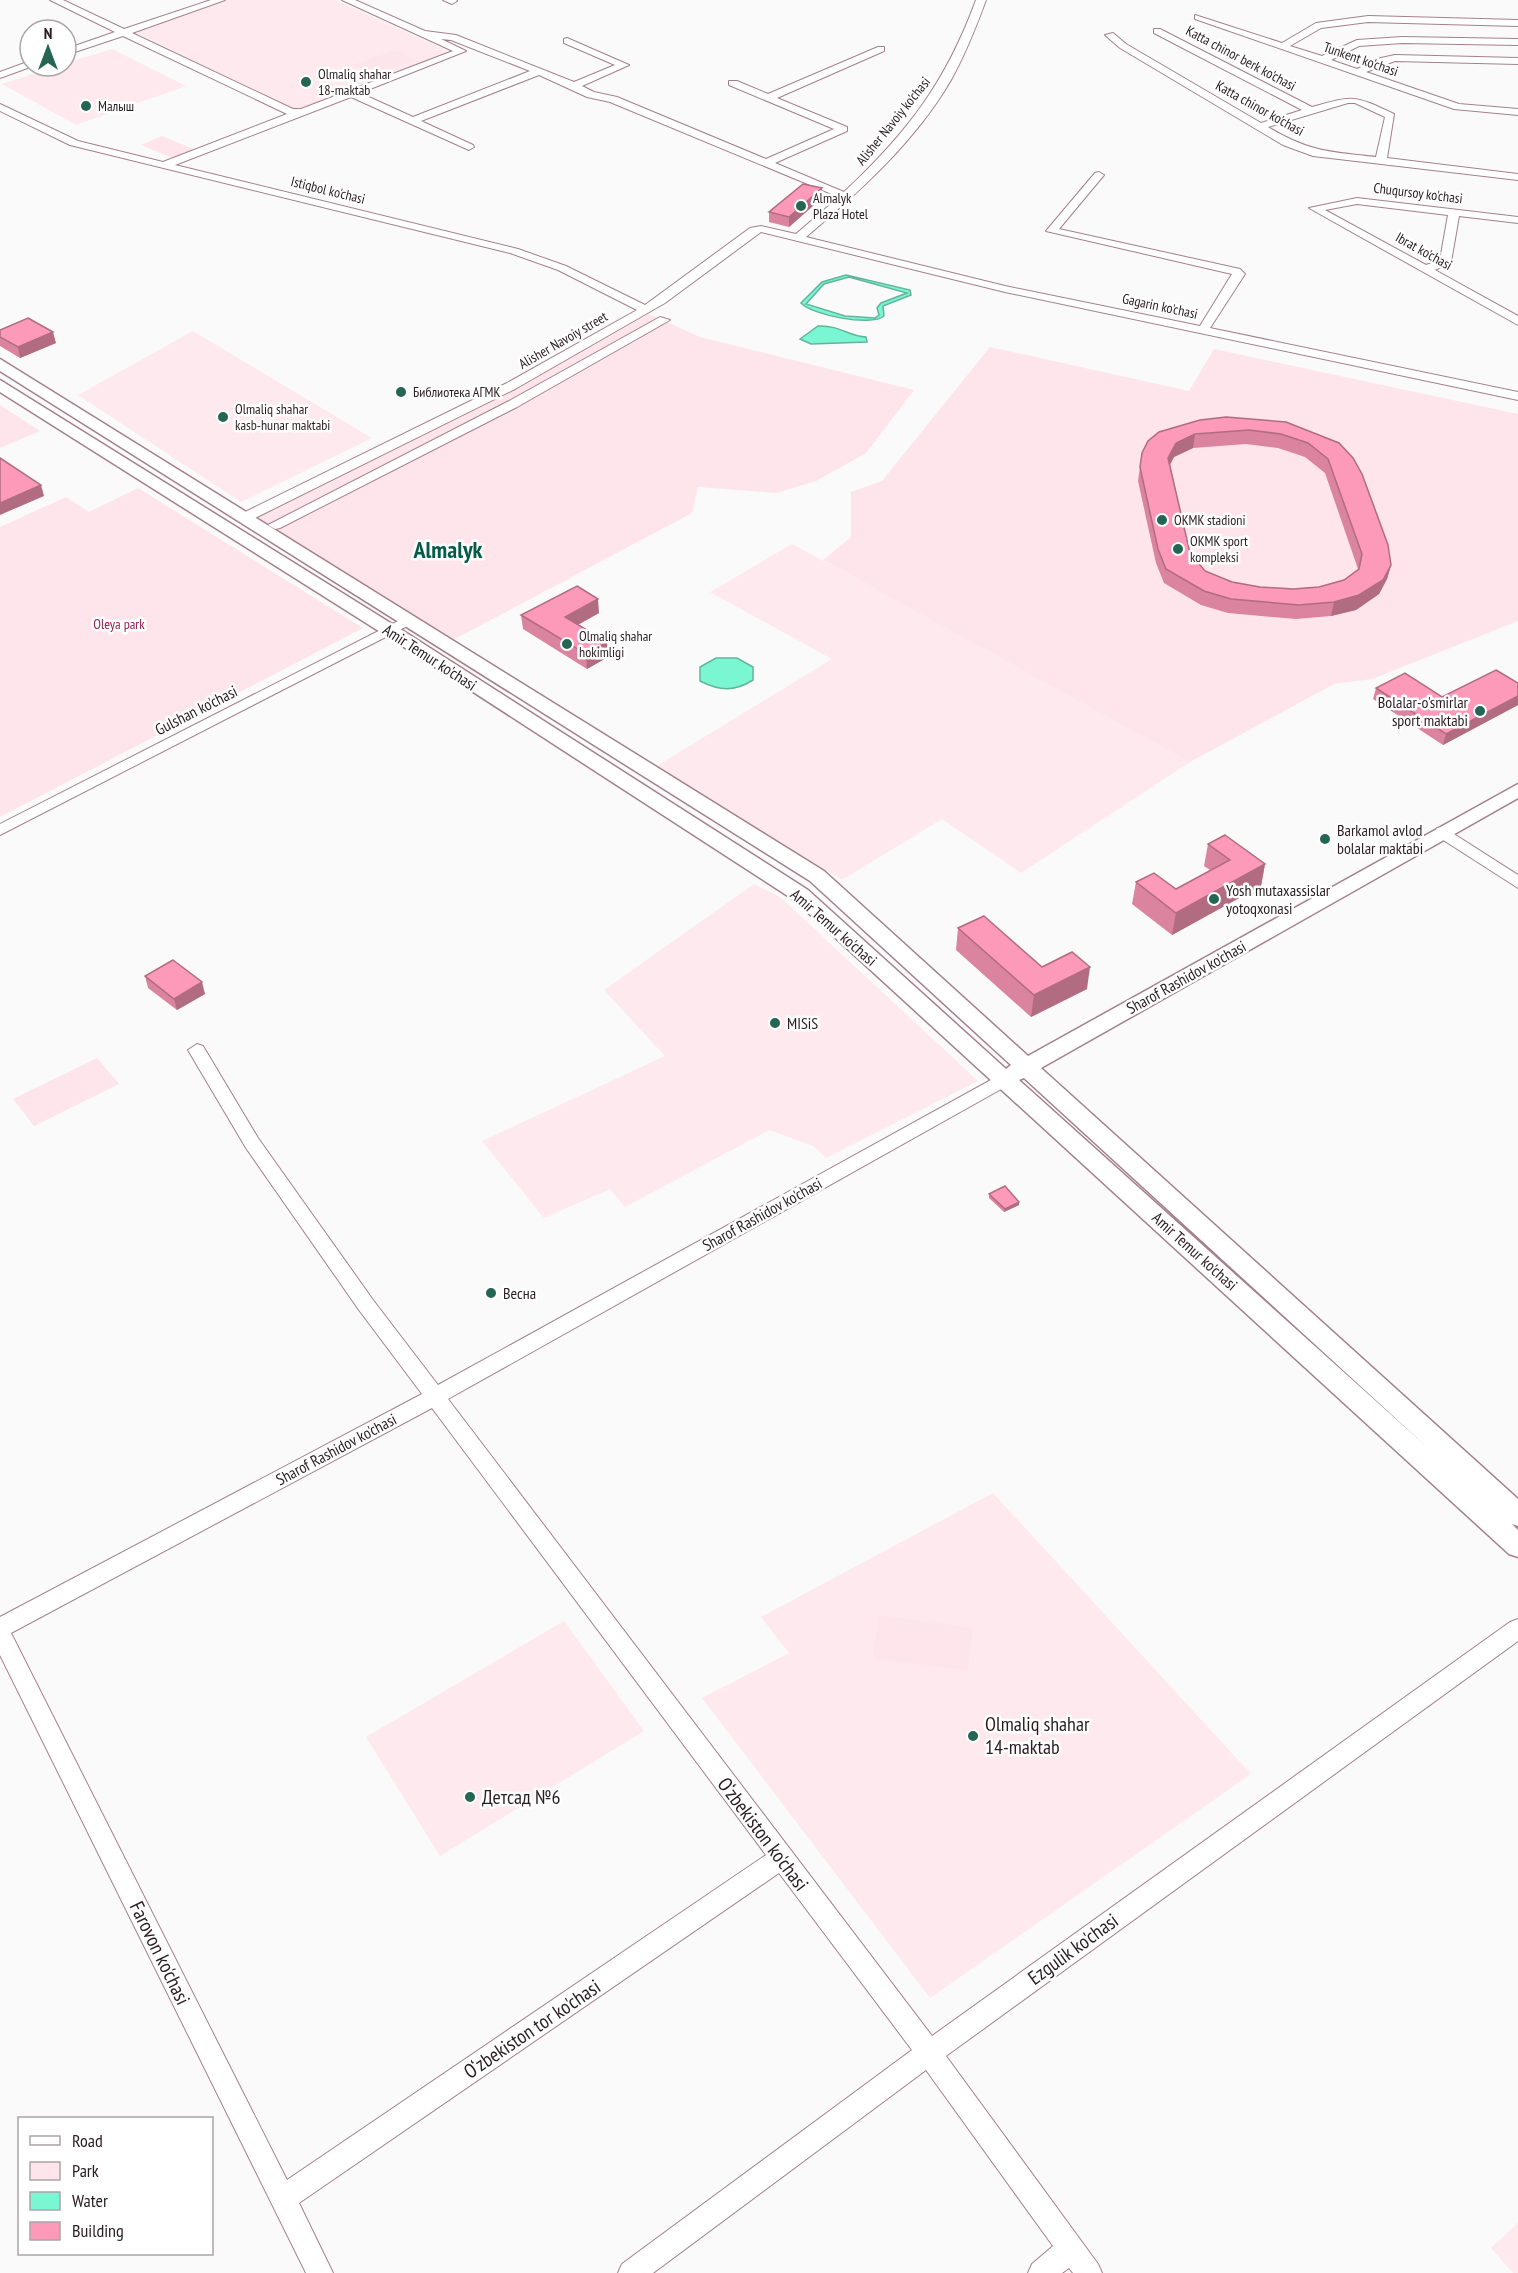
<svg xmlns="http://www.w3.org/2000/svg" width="1518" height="2273" font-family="'PT Sans Narrow',sans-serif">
  <rect width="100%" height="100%" fill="#fafafa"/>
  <g fill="#fde9ee">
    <path d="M229,0H336L454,54L302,110H292L135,32Z"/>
    <path d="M112,49L186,86L76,125L2,84L58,66H66V63Z"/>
    <path d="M193,331L372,438L241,502L78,395Z"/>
    <path d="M792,544L915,610L1190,762L1021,873L942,819L842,880L655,767L832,659L710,592Z"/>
    <path d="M754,884L780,897L978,1081L826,1158L813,1146L769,1130L625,1207L610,1189L544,1218L482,1141L665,1056L604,990Z"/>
    <path d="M993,1493L1251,1774L930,1998L702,1698L789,1653L761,1617Z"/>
    <path d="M564,1621L644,1731L440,1856L366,1737Z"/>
    <path d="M1518,2223V2273H1513L1491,2248Z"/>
  </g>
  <g fill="#fee4eb">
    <path d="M395,50L415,60L374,75L353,65Z"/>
    <path d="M162,136L196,150L175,159L141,145Z"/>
    <path d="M649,314L700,337L914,390L866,453L816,481L776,493L698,487L692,513L451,641L254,519L501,397Z"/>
    <path d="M990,347L1189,391L1214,349L1518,414V621L1372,679L1334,684L1190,762L823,560L851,537V492L882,481Z"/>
    <path d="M0,405L40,431L0,448Z"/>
    <path d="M138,488L363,628L0,817V527L66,497L89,512Z"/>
    <path d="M97,1058L119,1084L34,1126L13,1099Z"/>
    <path d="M879,1615L973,1628L968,1671L873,1658Z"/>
  </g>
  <g fill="#7af6d2" stroke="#62b59d" stroke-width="1.5" fill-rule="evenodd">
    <path d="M846,275L910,290L911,295L883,306L884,316C871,327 812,315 801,303L822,282ZM849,277L907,293L881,303L877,308L879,315L875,318L845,316L806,304L824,284Z"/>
    <path d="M818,326C840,325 850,337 866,337L867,342L811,344L800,339Z"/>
    <path d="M716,658H737L753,667V680C734,692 720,691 700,681V667Z"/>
  </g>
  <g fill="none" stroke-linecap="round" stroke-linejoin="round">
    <defs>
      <g id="minor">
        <path d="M50,0H63L124,29L211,0H225L132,33L293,109H301L453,51L342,0H355L425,31L456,35L574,82L615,65L564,43V39L567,38L629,65L582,86L594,92L617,97L766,159L834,129L729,85V81H737L768,94L878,47H884V51L777,98L847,127V131L775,163L844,192C908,132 946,82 976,0H986C976,27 965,55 951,80C915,142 859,192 806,237L1005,286L1200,326L1232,274L1046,231L1095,173L1099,172L1104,175L1059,229L1240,269L1245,274L1210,328L1518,392V400L1005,292L761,232L665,303L515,389L249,521H239V515L507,383L637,310L558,270L510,253L70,145L0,111V104L78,141L163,162L287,114L123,36L66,55V49L115,32ZM441,39L451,40L530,71L413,117L360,93L466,51ZM539,75L587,97L610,102L839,197L796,234L761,226L750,228L645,305L566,266L518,249L175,165L351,97L469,150L474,147L473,145L421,121Z"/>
        <path d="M443,0H456L457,1L452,4Z"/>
        <path d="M1195,15L1282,43L1316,23L1368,16L1518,20V26L1368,22L1321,28L1290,46L1322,56L1357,40L1402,37L1518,39V45L1402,43L1359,46L1331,60L1357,69L1381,58L1395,55L1518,58V64L1395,61L1366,72L1459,104L1518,109V115L1454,109L1195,19Z"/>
        <path d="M1154,29H1160L1312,107C1354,95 1354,95 1394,114L1387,158L1518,174V180L1313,156L1283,145L1120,48L1105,35L1113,33L1126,44L1261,123L1302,110L1154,33ZM1348,103H1355L1385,117L1376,157C1331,152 1309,152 1268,127Z"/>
        <path d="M30,61V66H33L0,78V72Z"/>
        <path d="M1357,198L1518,217V223L1459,216L1451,262L1435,270L1518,316V325L1309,208ZM1357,204L1448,215L1440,260L1426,265L1325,210Z"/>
        <path d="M660,317L670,320L517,407L280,528L275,529L268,525L509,401Z"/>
        <path d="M408,616L413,617V623L0,835V824Z"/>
        <path d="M1443,827L1518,875V888L1437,836L1435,832L1437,828Z"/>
        <path d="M197,1044L203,1046L258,1138L373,1300L438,1385L1000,1075H1012L1015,1079L1012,1083L448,1399L932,2036L1510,1622L1518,1619V1641L946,2056L1098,2264L1102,2273H1073L1069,2268L1062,2273H1028L1032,2264L1053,2246L926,2070L653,2273H618L622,2264L912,2050L779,1873L299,2203L333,2273H306L0,1655V1617L422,1394L359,1310L246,1148L188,1050ZM432,1408L766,1855L287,2180L11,1633Z"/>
      </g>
      <path id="major" d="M0,359L824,871L1028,1056L1518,784V798L1041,1068L1518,1499V1526L1512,1524L1518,1530V1557L1509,1554L794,900L393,640L0,392V380L405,632L808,890L1006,1069L1011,1065L810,881L0,371ZM1024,1078L1427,1447L1019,1080Z"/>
    </defs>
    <use href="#minor" stroke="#a4808a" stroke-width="2"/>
    <use href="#major" stroke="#a4808a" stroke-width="3"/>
    <use href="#minor" fill="#fff" fill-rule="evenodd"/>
    <use href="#major" fill="#fff" fill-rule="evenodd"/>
  </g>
  <g fill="#da849f" fill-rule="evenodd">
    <path d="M822,188V198L789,227L769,222V212Z"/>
    <path d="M0,330L56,343L20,358L0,346Z"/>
    <path d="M1286,422L1353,458L1391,565L1387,579L1379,594L1356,610L1331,616L1296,619L1228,613L1201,605L1164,583L1156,563L1138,481L1142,453L1148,441ZM1246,444L1278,448L1305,457L1325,473L1358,569L1344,580L1319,587L1293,589L1260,587L1232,582L1205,571L1190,553L1170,465L1174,457L1193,448Z"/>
    <path d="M599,613L578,625L607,642L608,657L587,669L523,629L521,615Z"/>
    <path d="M1518,683V705L1443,745L1373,699L1376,688L1442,697Z"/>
    <path d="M1208,844L1265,864L1261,886L1172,935L1132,904L1136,882L1176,889L1210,870L1204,866Z"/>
    <path d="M958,928L1042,967L1087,989L1031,1017L956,950Z"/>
    <path d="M145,976L205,994L177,1010L148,988Z"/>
    <path d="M989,1194L1019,1202V1205L1004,1212L989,1198Z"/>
  </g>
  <g fill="#b16c82">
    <path d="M822,188V198L789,227V217Z"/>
    <path d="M53,332L56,343L20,358L18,347Z"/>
    <path d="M1195,434L1193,448L1174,457L1166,472L1168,458L1176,443Z"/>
    <path d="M41,485L44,496L0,515V503Z"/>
    <path d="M1391,565L1387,579L1379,594L1356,610L1331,616L1334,602Z"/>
    <path d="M598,599L599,613L566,631L565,617Z"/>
    <path d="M607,642L608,657L587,669L586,654Z"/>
    <path d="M1518,696V705L1443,745L1446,734Z"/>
    <path d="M1265,864L1261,886L1172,935L1176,913Z"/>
    <path d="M1090,967L1087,989L1031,1017L1034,995Z"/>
    <path d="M202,982L205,994L177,1010L174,999Z"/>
    <path d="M1019,1202V1205L1004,1212L1005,1209Z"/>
  </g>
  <g fill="#fd9ab9" stroke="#b16c82" stroke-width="1.5" fill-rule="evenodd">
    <path d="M803,184L822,188L789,217L769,212Z"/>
    <path d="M28,318L53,332L18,347L0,337V330Z"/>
    <path d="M1226,417L1286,422L1339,443L1353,458L1362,474L1388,545L1391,565L1383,580L1359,595L1334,602L1299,605L1231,599L1204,591L1166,569L1158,549L1140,467L1142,453L1148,441L1159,432L1200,420ZM1249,430L1281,434L1308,443L1328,459L1362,554L1359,569L1344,580L1319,587L1293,589L1260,587L1232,582L1205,571L1190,553L1168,458L1176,443L1195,434Z"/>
    <path d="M0,458L41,485L0,503Z"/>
    <path d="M577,586L598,599L565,617L607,642L586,654L521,615Z"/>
    <path d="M1496,670L1518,683V696L1446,734L1376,688L1405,673L1442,697Z"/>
    <path d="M1225,835L1265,864L1176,913L1136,882L1154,873L1176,889L1230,860L1208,844Z"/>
    <path d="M984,916L1042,967L1072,952L1090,967L1034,995L958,928Z"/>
    <path d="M173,960L202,982L174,999L145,976Z"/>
    <path d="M1005,1186L1019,1202L1005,1209L989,1194Z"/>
  </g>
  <g fill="#246553" stroke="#fff" stroke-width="2">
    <circle cx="306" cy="82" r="6"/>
    <circle cx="86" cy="106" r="6"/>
    <circle cx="801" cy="206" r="6"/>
    <circle cx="401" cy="392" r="6"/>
    <circle cx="223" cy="417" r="6"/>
    <circle cx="1162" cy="520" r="6"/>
    <circle cx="1178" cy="549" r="6"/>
    <circle cx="567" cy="644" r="6"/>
    <circle cx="1480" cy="711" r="6"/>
    <circle cx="1325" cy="839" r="6"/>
    <circle cx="1214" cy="899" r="6"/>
    <circle cx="775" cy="1023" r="6"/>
    <circle cx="491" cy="1293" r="6"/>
    <circle cx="973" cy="1736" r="6"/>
    <circle cx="470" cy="1797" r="6"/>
  </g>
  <g text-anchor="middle" stroke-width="5" stroke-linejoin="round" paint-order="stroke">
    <g font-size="14" fill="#2a1c20" stroke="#fff">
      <text transform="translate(1241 58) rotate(28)" y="5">Katta chinor berk ko'chasi</text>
      <text transform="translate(1361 59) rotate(19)" y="5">Tunkent ko'chasi</text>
      <text transform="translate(1260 108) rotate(29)" y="5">Katta chinor ko'chasi</text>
      <text transform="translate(893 121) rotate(-51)" y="5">Alisher Navoiy ko'chasi</text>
      <text transform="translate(328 190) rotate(14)" y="5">Istiqbol ko'chasi</text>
      <text transform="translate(1418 193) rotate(7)" y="5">Chuqursoy ko'chasi</text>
      <text transform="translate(1424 251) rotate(29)" y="5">Ibrat ko'chasi</text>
      <text transform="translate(1160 306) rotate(12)" y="5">Gagarin ko'chasi</text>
      <text transform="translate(563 340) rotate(-30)" y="5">Alisher Navoiy street</text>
    </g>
    <g font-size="14" fill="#2a1c20" stroke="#fff" text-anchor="start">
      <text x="318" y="79">Olmaliq shahar<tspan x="318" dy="16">18-maktab</tspan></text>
      <text x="98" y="111">Малыш</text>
      <text x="813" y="203">Almalyk<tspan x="813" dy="16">Plaza Hotel</tspan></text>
      <text x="413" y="397">Библиотека АГМК</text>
      <text x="235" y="414">Olmaliq shahar<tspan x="235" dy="16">kasb-hunar maktabi</tspan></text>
      <text x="1174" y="525">OKMK stadioni</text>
      <text x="1190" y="546">OKMK sport<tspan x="1190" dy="16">kompleksi</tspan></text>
      <text x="579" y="641">Olmaliq shahar<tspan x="579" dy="16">hokimligi</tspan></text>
    </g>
    <g font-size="14" fill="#912051" stroke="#fff">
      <text x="119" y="629">Oleya park</text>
    </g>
    <g font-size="16" fill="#2a1c20" stroke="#fff">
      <text transform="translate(430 657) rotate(33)" y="6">Amir Temur ko'chasi</text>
      <text transform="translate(196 710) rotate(-27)" y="6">Gulshan ko'chasi</text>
      <text transform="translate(834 927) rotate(41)" y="6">Amir Temur ko'chasi</text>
      <text transform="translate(1186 977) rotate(-29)" y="6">Sharof Rashidov ko'chasi</text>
      <text transform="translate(762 1214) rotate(-29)" y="6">Sharof Rashidov ko'chasi</text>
      <text transform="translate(1195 1251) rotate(42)" y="6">Amir Temur ko'chasi</text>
      <text transform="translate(336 1449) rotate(-28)" y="6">Sharof Rashidov ko'chasi</text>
    </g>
    <g font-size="16" fill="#2a1c20" stroke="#fff" text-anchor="start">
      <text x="1468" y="708" text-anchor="end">Bolalar-o'smirlar<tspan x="1468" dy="18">sport maktabi</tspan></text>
      <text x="1337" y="836">Barkamol avlod<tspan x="1337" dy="18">bolalar maktabi</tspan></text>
      <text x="1226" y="896">Yosh mutaxassislar<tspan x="1226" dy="18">yotoqxonasi</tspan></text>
      <text x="787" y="1029">MISiS</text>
      <text x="503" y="1299">Весна</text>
    </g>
    <g font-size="20" fill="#2a1c20" stroke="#fff" text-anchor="start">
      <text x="985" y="1731">Olmaliq shahar<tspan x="985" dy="23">14-maktab</tspan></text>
      <text x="482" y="1804">Детсад №6</text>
    </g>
    <g font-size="20" fill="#2a1c20" stroke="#fff">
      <text transform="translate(763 1834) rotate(53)" y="7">O‘zbekiston ko'chasi</text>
      <text transform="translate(1073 1949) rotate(-36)" y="7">Ezgulik ko'chasi</text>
      <text transform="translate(160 1953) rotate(64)" y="7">Farovon ko'chasi</text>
      <text transform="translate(532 2029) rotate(-34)" y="7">O‘zbekiston tor ko'chasi</text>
    </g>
    <g font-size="24" font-weight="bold" fill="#065c49" stroke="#fff">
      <text x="448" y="558">Almalyk</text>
    </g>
  </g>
  <rect x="18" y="2117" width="195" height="138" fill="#ffffff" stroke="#aaa4a6" stroke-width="1.5"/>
  <rect x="30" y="2136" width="30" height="9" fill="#ffffff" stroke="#aaa4a6" stroke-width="1.5"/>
  <text x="72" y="2147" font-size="18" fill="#2a1c20">Road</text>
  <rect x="30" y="2162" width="30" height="18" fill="#fee4eb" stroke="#aaa4a6" stroke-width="1.5"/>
  <text x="72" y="2177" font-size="18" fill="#2a1c20">Park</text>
  <rect x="30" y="2192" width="30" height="18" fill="#7af6d2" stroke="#aaa4a6" stroke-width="1.5"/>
  <text x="72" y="2207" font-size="18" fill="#2a1c20">Water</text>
  <rect x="30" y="2222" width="30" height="18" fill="#fd9ab9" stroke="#aaa4a6" stroke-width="1.5"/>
  <text x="72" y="2237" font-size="18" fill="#2a1c20">Building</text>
  <g transform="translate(48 48)"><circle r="28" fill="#ffffff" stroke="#aaa4a6" stroke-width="1.5"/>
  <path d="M0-4.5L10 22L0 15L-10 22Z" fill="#246553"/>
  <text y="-9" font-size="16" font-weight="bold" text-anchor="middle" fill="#2a1c20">N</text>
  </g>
</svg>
